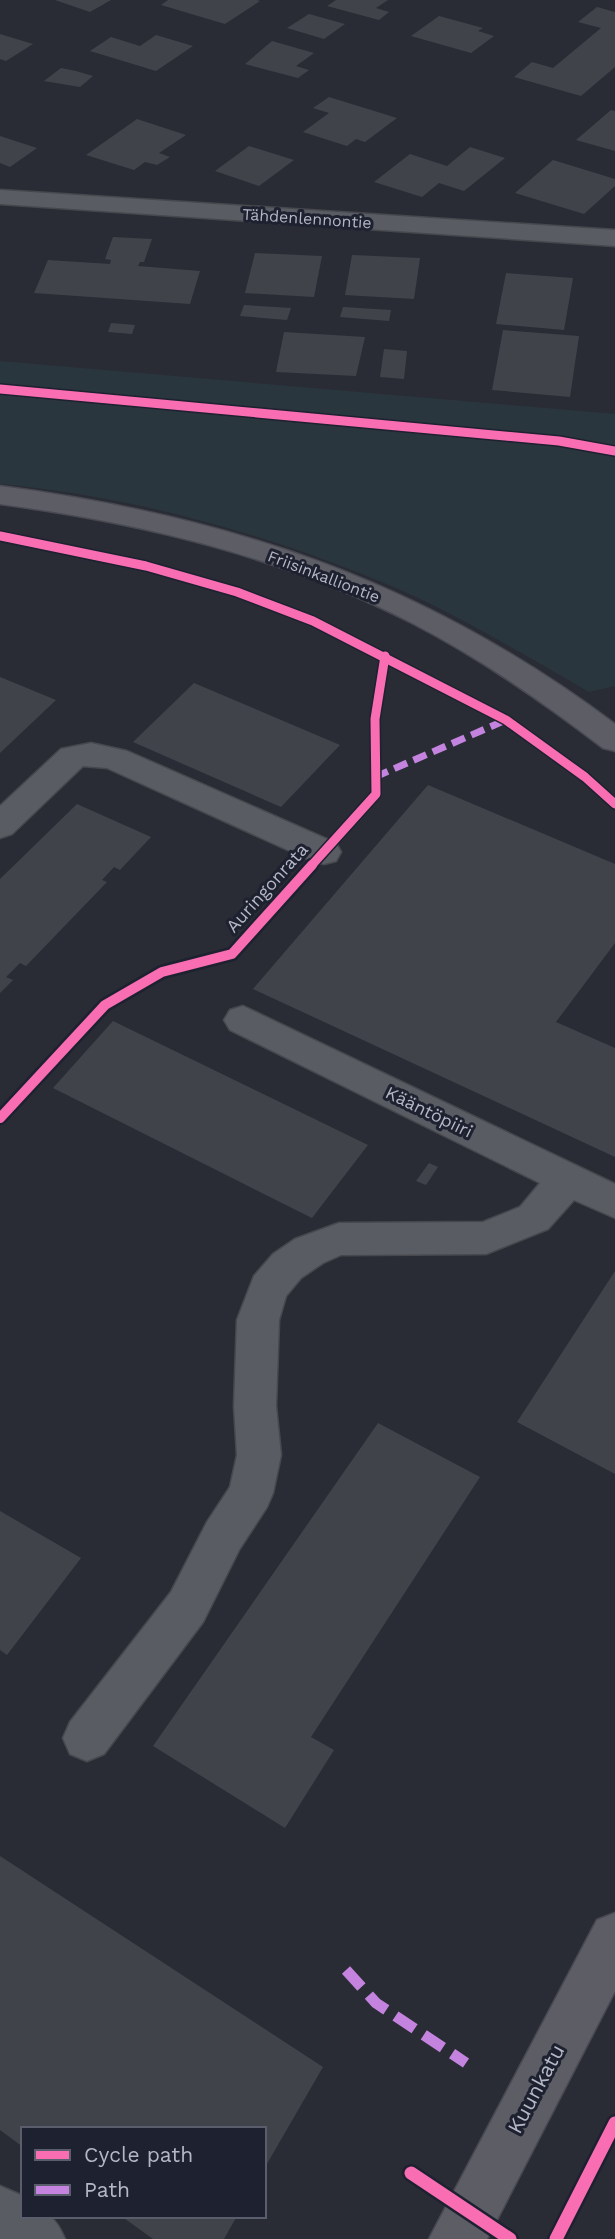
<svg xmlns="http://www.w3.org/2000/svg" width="615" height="2239" font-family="'Work Sans',sans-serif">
  <rect width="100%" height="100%" fill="#2a2c35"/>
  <path fill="#2a363d" d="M0,361L615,414V686L589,692C528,657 467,620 403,591C275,536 139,497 0,484Z"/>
  <g fill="#41434b">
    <path d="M55,0H111L90,12Z"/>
    <path d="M168,0H257L260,1L225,24L161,5Z"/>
    <path d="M336,0H388L376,8L389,12L379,20L327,6Z"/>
    <path d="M597,7L615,12V67L581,96L514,77L532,62L553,68L601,28L578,22Z"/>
    <path d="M309,14L345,24L324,39L287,28Z"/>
    <path d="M439,16L483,28L478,31L494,36L471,53L411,36Z"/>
    <path d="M0,34L33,44L6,61L0,59Z"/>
    <path d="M156,35L193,46L156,71L90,51L111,37L140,46Z"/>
    <path d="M272,41L314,53L296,66L309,70L298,78L245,64Z"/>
    <path d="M61,68L76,71L93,76L80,87L44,81Z"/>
    <path d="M329,97L397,118L365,142L356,139L347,146L303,132L329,113L313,108Z"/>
    <path d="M611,110L615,111V151L576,140Z"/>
    <path d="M137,119L186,135L159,153L170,157L157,165L145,162L134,170L86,155Z"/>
    <path d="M0,136L37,148L10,167L0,163Z"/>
    <path d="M249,146L294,160L259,186L215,171Z"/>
    <path d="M470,147L505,158L464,191L439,183L422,197L374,182L410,154L447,166Z"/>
    <path d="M553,160L615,179V186L584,214L515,193Z"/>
    <path d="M113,237L152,239L144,262H140L138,266L200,271L190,304L34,293L48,260L110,264L111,260L105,259Z"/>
    <path d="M255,253L322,256L314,297L245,293Z"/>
    <path d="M352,255L420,258L414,299L345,295Z"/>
    <path d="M506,273L573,278L564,330L496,324Z"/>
    <path d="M244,305L291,308L287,320L240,316Z"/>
    <path d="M343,307L391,310L389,321L340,317Z"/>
    <path d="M111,323L135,325L132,334L108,332Z"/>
    <path d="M503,330L579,336L570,397L492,390Z"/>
    <path d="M284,332L365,337L356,376L276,372Z"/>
    <path d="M384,349L407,351L404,379L380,377Z"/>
    <path d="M0,677L56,700L0,753Z"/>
    <path d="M194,683L340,745L281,807L133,742Z"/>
    <path d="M428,785L615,864V943L556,1022L615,1048V1157L253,989Z"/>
    <path d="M77,804L151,837L120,870L114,867L102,880L107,882L26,966L20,963L6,977L13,980L0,993V879Z"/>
    <path d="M113,1021L368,1145L312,1218L53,1088Z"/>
    <path d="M429,1163L438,1167L426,1185L416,1181Z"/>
    <path d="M615,1271V1474L517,1422Z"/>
    <path d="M378,1423L480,1477L311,1737L334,1750L285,1828L153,1746Z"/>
    <path d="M0,1511L81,1558L7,1655L0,1650Z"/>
    <path d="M0,1856L323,2067L264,2169V2129H23V2147L0,2130Z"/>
    <path d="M121,2216H237L224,2239H153Z"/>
  </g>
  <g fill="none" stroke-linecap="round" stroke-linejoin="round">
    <defs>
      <g id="minor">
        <path d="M0,190L615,230V246L0,204Z"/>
        <path d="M91,743L127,751L336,843L341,852L336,861L324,864L312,861L107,768L83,766L12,834L0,838V806L61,749Z"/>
        <path d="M243,1006L615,1184V1218L574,1200L548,1229L486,1254L341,1255L323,1263L301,1278L286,1296L279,1320L276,1406L281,1455L273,1493L267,1507L239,1550L203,1622L104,1754L87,1761L70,1754L63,1738L70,1722L171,1592L207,1522L230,1487L237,1455L234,1406L237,1320L254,1276L273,1254L295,1239L339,1223L483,1222L520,1207L540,1183L230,1030L224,1020L230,1010Z"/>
        <path d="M0,2186L23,2196V2216C50,2216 53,2212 65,2239H0Z"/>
      </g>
      <g id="major">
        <path d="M0,486C234,517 425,582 615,724V751L603,748C543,702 480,658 412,623C283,557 143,523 0,504Z"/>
        <path d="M615,1913V1991L487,2239H429L597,1920Z"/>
      </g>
    </defs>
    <use href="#minor" stroke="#46484e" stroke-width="3"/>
    <use href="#major" stroke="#484952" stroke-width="3"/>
    <use href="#minor" fill="#5a5c63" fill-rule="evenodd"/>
    <use href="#major" fill="#5c5d65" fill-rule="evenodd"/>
    <path stroke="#c483df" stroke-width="7" stroke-dasharray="14 7" stroke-linecap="butt" d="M375,777L506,720"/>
    <path stroke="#c483df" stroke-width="11" stroke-dasharray="23 11" stroke-linecap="butt" d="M346,1970L376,2003L466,2063"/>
    <defs>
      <g id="cycleway-far2">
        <path d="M0,389L559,441L615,451"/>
        <path d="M0,536L146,566L237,592L313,621L506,720L585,777L615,804"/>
        <path d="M311,866L376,794L375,719L385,656"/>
      </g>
      <path id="cycleway-far1" d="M0,1118L105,1005L162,972L232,954L312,865"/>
      <g id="cycleway">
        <path d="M411,2173L510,2239"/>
        <path d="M556,2239L615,2123"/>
      </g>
    </defs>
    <use href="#cycleway-far2" stroke="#1e212f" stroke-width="12"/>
    <use href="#cycleway-far1" stroke="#1e212f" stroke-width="15"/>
    <use href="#cycleway" stroke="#1e212f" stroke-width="18"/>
    <use href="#cycleway-far2" stroke="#f96db3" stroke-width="9"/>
    <use href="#cycleway-far1" stroke="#f96db3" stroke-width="10"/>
    <use href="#cycleway" stroke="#f96db3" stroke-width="13"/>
  </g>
  <g text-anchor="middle" stroke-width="6" stroke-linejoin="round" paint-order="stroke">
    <g font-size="16" fill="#b4b7c6" stroke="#1e212f">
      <text transform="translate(307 218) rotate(4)" y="6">Tähdenlennontie</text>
      <text transform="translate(324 576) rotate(21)" y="6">Friisinkalliontie</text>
    </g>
    <g font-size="18" fill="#b4b7c6" stroke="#1e212f">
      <text transform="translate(267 888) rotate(-48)" y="6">Auringonrata</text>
      <text transform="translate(429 1112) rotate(26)" y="6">Kääntöpiiri</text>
    </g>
    <g font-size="21" fill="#b4b7c6" stroke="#1e212f">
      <text transform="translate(536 2089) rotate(-62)" y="7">Kuunkatu</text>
    </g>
  </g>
  <rect x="21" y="2127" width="245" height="91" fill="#1e212f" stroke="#5a5d6b" stroke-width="2"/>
  <rect x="35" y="2150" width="35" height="10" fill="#f96db3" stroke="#5a5d6b" stroke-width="2"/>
  <text x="84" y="2162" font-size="21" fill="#b4b7c6">Cycle path</text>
  <rect x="35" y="2185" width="35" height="10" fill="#c483df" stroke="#5a5d6b" stroke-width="2"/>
  <text x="84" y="2197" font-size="21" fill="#b4b7c6">Path</text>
</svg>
